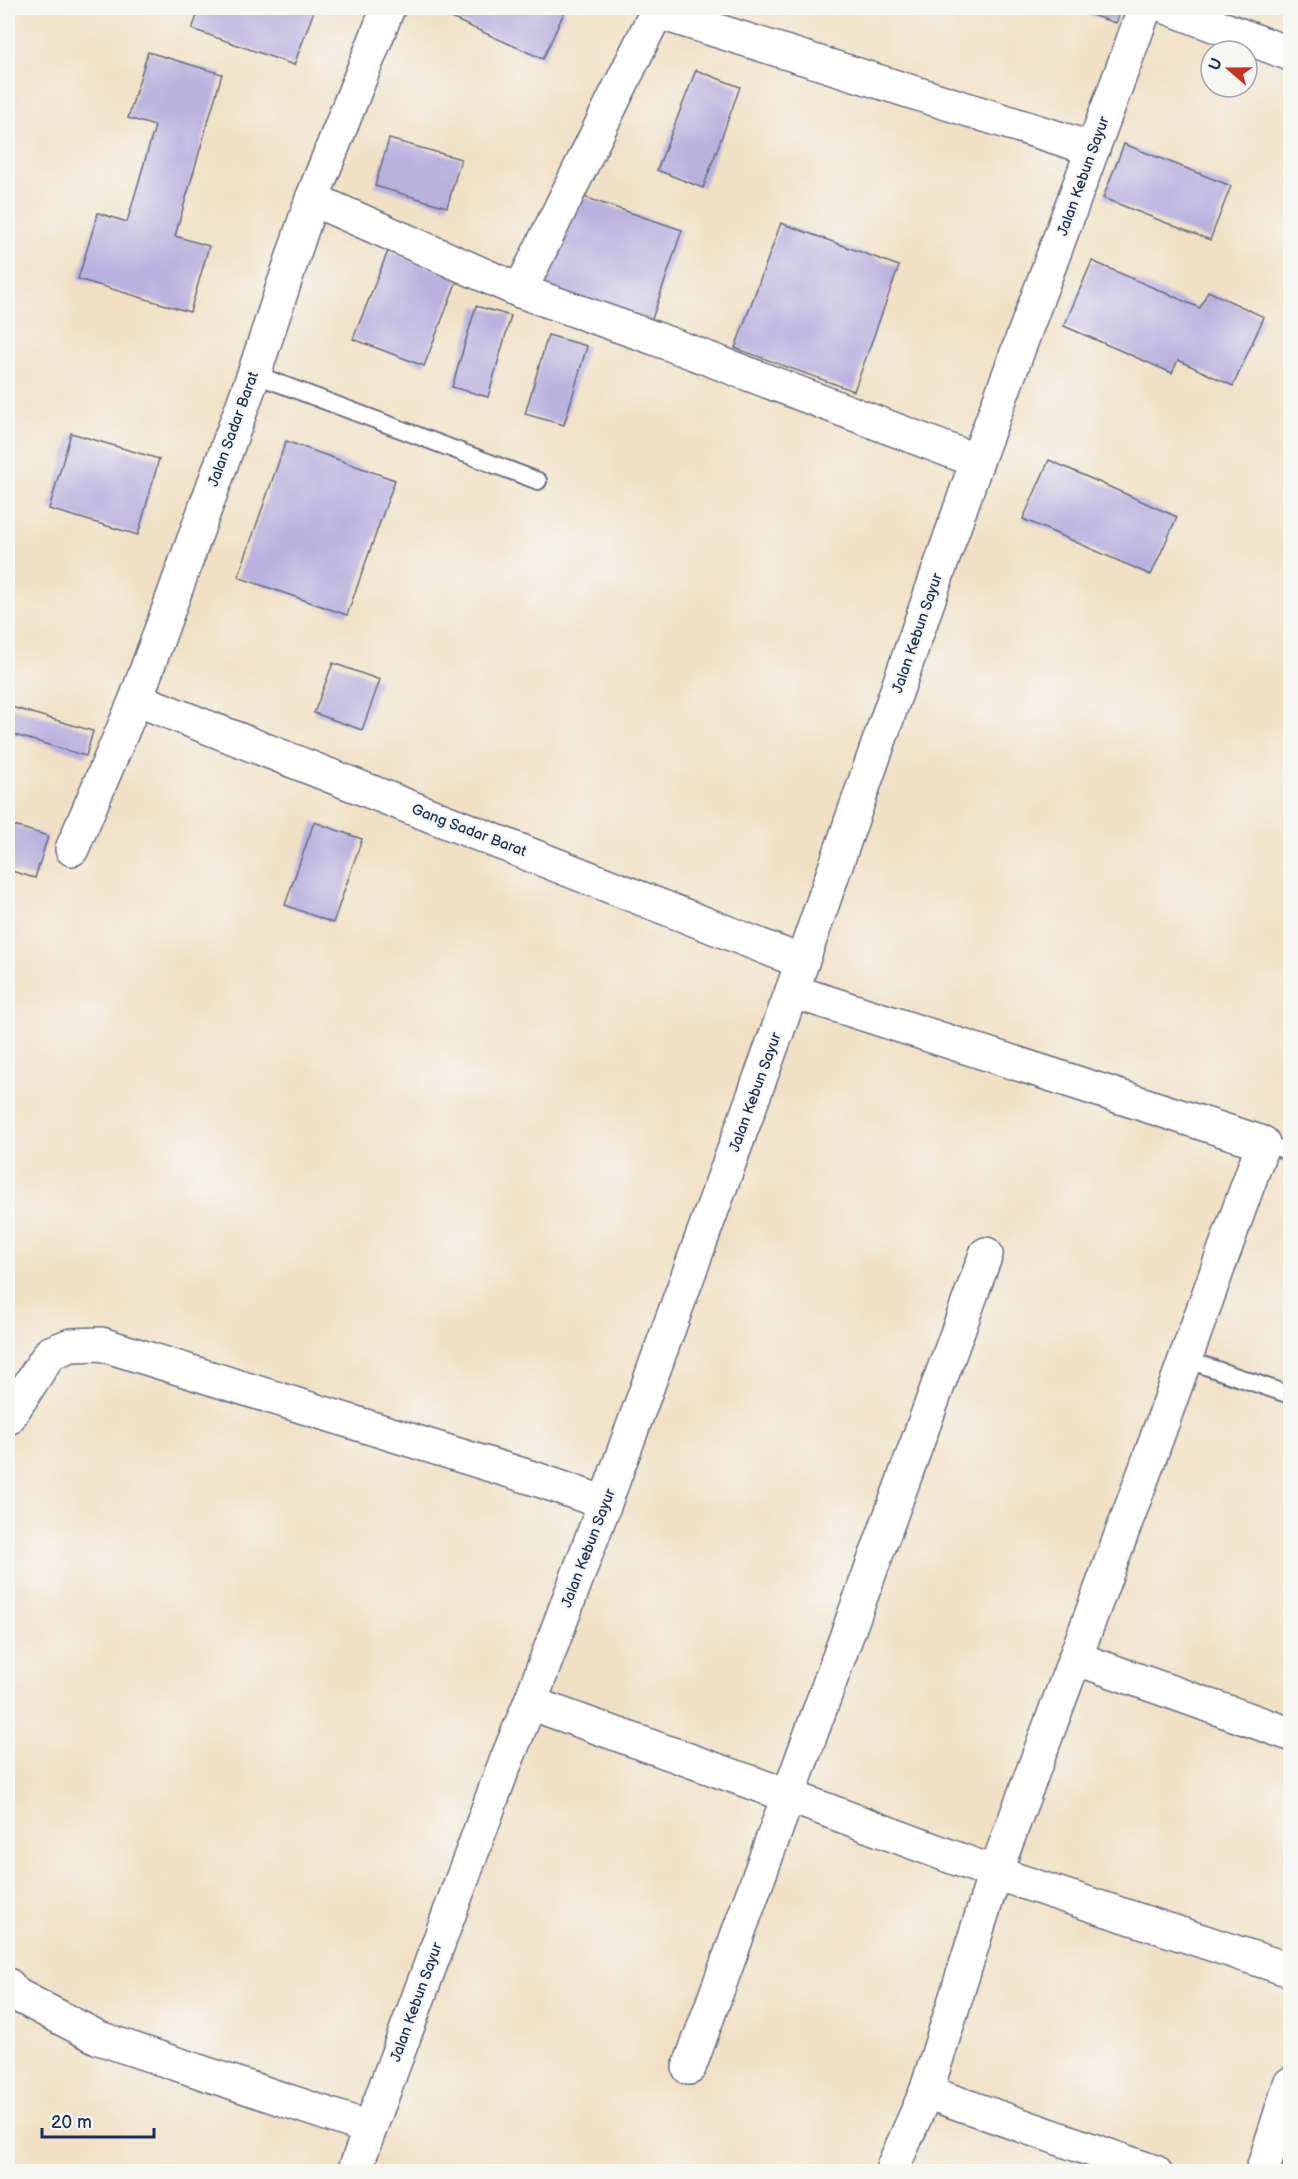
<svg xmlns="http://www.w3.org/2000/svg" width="1298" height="2179" font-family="'Balsamiq Sans',sans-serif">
  <rect width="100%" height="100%" fill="#f6f6f2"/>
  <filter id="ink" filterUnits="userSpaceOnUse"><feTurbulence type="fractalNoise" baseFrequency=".0167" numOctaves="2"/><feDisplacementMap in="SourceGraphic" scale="12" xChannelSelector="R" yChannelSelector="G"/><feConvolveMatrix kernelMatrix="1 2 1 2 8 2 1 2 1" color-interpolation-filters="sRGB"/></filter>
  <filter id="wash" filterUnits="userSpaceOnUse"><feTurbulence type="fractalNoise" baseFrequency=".008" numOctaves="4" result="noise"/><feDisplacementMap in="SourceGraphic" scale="24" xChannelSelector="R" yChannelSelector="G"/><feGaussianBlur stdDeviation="1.35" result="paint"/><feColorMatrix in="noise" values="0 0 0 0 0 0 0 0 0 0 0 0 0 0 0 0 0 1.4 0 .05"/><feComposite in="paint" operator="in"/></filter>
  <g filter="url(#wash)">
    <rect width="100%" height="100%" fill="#f0e1c5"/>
    <g id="blocks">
      <g fill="#b9b1de">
        <path d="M200,8H315L294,65L192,29Z"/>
        <path d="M429,8H566L543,59Z"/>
        <path d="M1080,8H1111L1120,11L1116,23L1079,11Z"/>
        <path d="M148,52L222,74L175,236L209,246L190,312L78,279L98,213L127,222L155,126L128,118Z"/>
        <path d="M696,70L740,87L703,188L657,170Z"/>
        <path d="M389,139L461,159L447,207L375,186Z"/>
        <path d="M1124,144L1231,186L1210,240L1103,198Z"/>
        <path d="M572,193L682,230L651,322L540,285Z"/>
        <path d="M781,223L899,266L854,391L735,348Z"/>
        <path d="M388,251L458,278L424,366L353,339Z"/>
        <path d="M1092,261L1200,308L1208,291L1264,317L1233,386L1178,360L1172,373L1064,326Z"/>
        <path d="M476,306L511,316L488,397L452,387Z"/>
        <path d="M548,335L587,346L564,425L525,414Z"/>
        <path d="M71,433L159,459L138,535L49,509Z"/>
        <path d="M286,441L395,480L347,615L238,577Z"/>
        <path d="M1049,460L1177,517L1151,575L1023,519Z"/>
        <path d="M333,663L380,680L362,730L314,713Z"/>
        <path d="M8,706L93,731L86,756L8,733Z"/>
        <path d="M314,822L362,839L333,923L285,905Z"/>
        <path d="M8,824L48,836L35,878L8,870Z"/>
      </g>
    </g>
  </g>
  <g filter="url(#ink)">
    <use href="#blocks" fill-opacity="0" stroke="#666d82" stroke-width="1.5"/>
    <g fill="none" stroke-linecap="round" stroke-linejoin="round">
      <defs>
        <g id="lane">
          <path d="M254,374L538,481"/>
          <path d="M1263,1143L1290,1152"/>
          <path d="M1185,1359L1290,1395"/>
        </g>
        <g id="street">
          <path d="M312,199L520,291L654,338L977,461"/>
          <path d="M520,291L654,17L664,14L1093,149"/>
          <path d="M136,699L802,962"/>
          <path d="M72,849L136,699L254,374L312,199L388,8"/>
          <path d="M792,991L1263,1143L1146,1468L995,1873L926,2092L893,2167"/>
          <path d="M8,1418L50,1353L71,1345L101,1344L539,1480L605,1503"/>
          <path d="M1075,1658L1290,1734"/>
          <path d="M530,1703L789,1796L995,1873L1290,1970"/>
          <path d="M8,1985L15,1994L99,2038L369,2128"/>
          <path d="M689,2068L986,1254"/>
          <path d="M926,2092L1155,2172"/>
          <path d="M354,2172L502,1771L530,1703L605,1503L792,991L977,461L1145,8"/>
          <path d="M1262,2172L1290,2084"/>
        </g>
        <path id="secondary" d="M1169,8L1290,54"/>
      </defs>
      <use href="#lane" stroke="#666d82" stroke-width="20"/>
      <use href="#street" stroke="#666d82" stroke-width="36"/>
      <use href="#secondary" stroke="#666d82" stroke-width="36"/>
      <use href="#lane" stroke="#fff" stroke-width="16"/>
      <use href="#street" stroke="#fff" stroke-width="33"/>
      <use href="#secondary" stroke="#fff" stroke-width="33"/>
    </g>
  </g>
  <g text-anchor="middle" stroke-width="4.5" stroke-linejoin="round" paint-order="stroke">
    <g font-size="15" fill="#1b2f5e" stroke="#f6f6f2">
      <text transform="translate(1083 176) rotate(-70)" y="5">Jalan Kebun Sayur</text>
      <text transform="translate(233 429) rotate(-70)" y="5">Jalan Sadar Barat</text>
      <text transform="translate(917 633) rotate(-71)" y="5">Jalan Kebun Sayur</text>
      <text transform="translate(469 830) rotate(21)" y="5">Gang Sadar Barat</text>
      <text transform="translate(755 1092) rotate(-70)" y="5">Jalan Kebun Sayur</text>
      <text transform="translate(588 1548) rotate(-69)" y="5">Jalan Kebun Sayur</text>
      <text transform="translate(416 2002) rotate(-70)" y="5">Jalan Kebun Sayur</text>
    </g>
  </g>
  <rect width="1298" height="2179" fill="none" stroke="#f6f6f2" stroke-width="30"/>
  <g transform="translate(1229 69) rotate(290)"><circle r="28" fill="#f6f6f2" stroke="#9ea6b7" stroke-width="1.5"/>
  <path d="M0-4.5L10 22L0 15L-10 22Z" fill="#c8321e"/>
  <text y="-9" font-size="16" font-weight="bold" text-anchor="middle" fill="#1b2f5e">U</text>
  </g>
  <path d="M42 2128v9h112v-9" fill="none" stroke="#1b2f5e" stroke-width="3"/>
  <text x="51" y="2128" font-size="18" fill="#1b2f5e" stroke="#f6f6f2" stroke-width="4.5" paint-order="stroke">20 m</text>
</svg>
